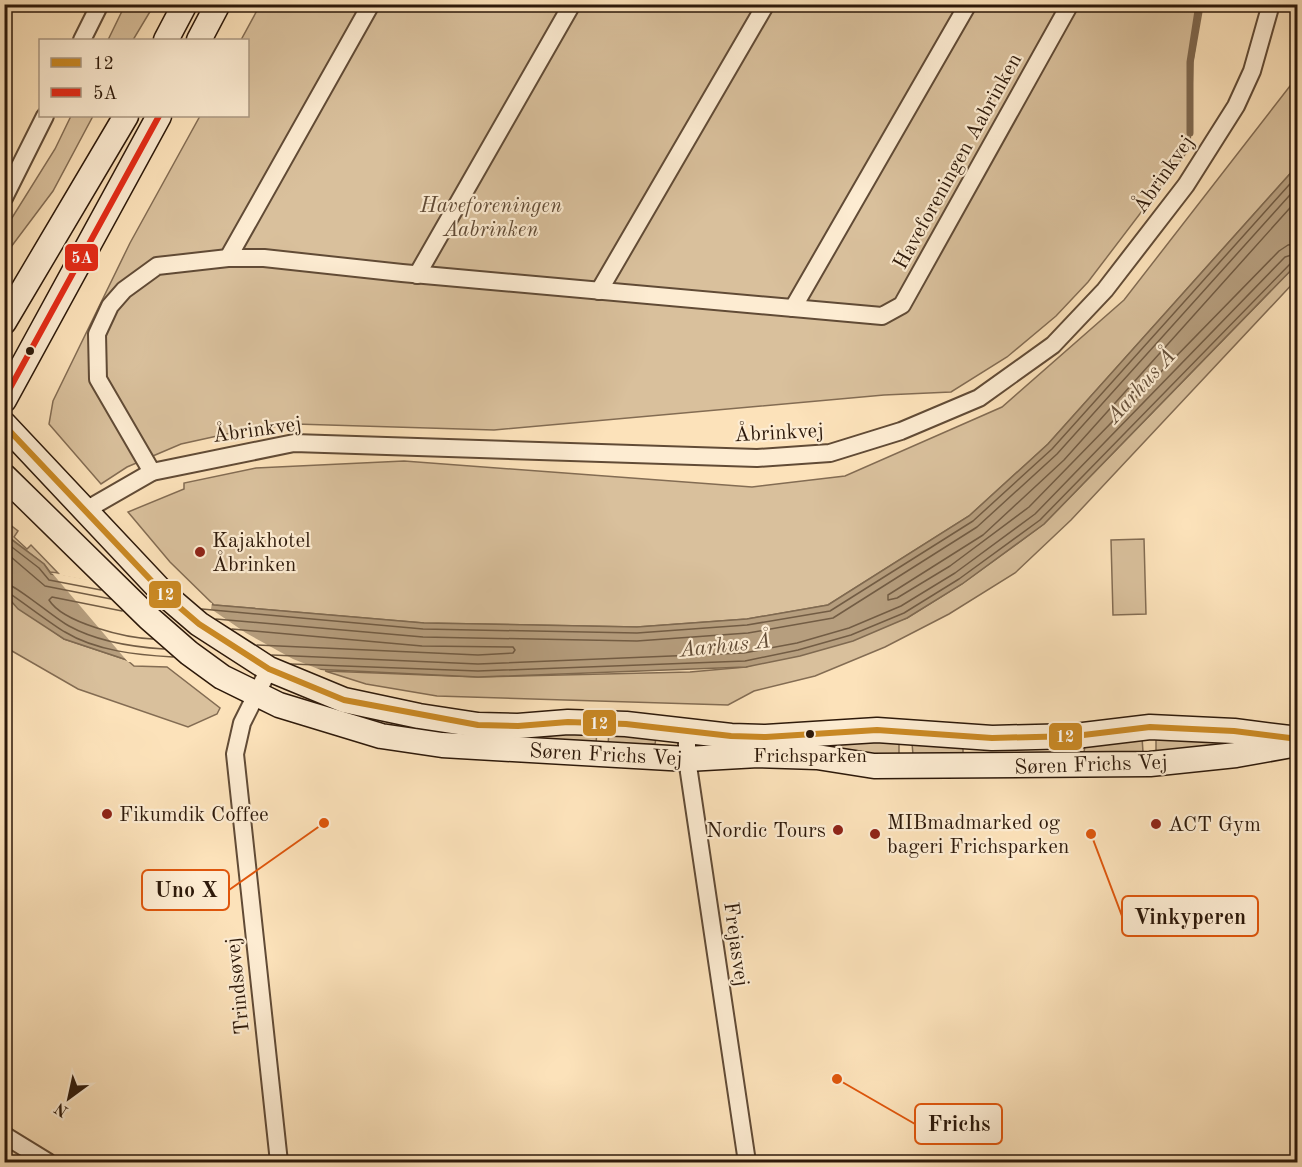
<svg xmlns="http://www.w3.org/2000/svg" width="1302" height="1167" font-family="'Old Standard TT',serif">
  <rect width="100%" height="100%" fill="#fce2ba"/>
  <filter id="stains"><feTurbulence type="fractalNoise" baseFrequency=".00333" numOctaves="4"/><feColorMatrix values="0 0 0 0 .2 0 0 0 0 .09 0 0 0 0 .02 0 0 0 .5 -.17"/></filter>
  <radialGradient id="worn" r=".72"><stop offset=".6" stop-color="#630" stop-opacity="0"/><stop offset="1" stop-color="#630" stop-opacity=".3"/></radialGradient>
  <g fill="#d9c09c" stroke="#836c53" stroke-width="1.5">
    <path d="M125,5H154L133,40H108Z"/>
    <path d="M260,5H1203L1193,62L1190,148L1088,282L1056,316L1007,357L951,392L884,395L494,430L295,424L240,431L181,444L127,467L101,484L49,424L53,401L130,243L200,116H248V40H241Z"/>
    <path d="M1297,77V166L1048,444L969,516L828,605L747,619L637,627L424,623L214,605L170,562L128,512L184,489V483L256,468L404,461L752,487L845,476L1002,407L1124,300Z"/>
    <path d="M71,116H93L53,191L5,255V229L55,149Z"/>
    <path d="M1297,264V279L1071,520L1015,573L949,614L885,647L815,676L754,691L728,705L437,696L366,684L325,671L478,677L690,672L746,667L907,618L962,584L1044,524Z"/>
    <path d="M4,520L18,531L14,537L27,549L31,545L58,573L50,572L44,564L5,534Z"/>
    <path d="M1144,539L1146,614L1113,615L1111,540Z"/>
    <path d="M4,596L64,639L127,660L134,666L167,667L220,708L217,714L188,727L78,689L5,647Z"/>
    <path d="M597,729L596,745L540,739L541,732Z"/>
    <path d="M609,730L656,738L655,744L608,746Z"/>
    <path d="M1156,736L1235,740L1234,745L1160,754L1156,750Z"/>
    <path d="M1142,737L1143,752L1141,754L1084,752L1085,746Z"/>
    <path d="M899,740V756L883,757L823,748L824,743Z"/>
    <path d="M943,742L963,748V754L913,755L912,743Z"/>
  </g>
  <path fill="#b69e7e" stroke="#7f6950" stroke-width="1.5" d="M1297,166V264L1044,524L962,584L907,618L853,641L800,656L746,667L478,677L127,660L64,639L18,609L5,594L4,534L44,564L51,574L214,605L424,623L637,627L747,619L828,605L969,516L1048,444Z"/>
  <path fill="#fce2ba" d="M52,573L212,603L211,609L246,633L293,659L326,672L128,662Z"/>
  <g fill="none" stroke-linecap="round" stroke-linejoin="round">
    <g stroke="#725c44" stroke-width="1.5">
      <path d="M1298,199L1064,460L983,535L888,595V600L897,598L950,566L1029,507L1279,251L1288,245L1298,244"/>
      <path d="M4,541L39,568L49,580L101,590"/>
      <path d="M4,551L45,586L111,599"/>
      <path d="M4,583C14,583 55,619 69,626C98,642 132,647 164,649"/>
      <path d="M4,590C8,591 55,627 65,632C96,651 138,655 173,657"/>
      <path d="M202,609L423,629L637,633L747,625L830,611L973,521L1052,449L1298,175"/>
      <path d="M122,611L52,597L49,600C63,623 126,638 153,639"/>
      <path d="M216,619L423,637L637,641L748,633L833,618L977,527L1057,454L1298,186"/>
      <path d="M232,629L422,646L513,647L515,650L513,653L478,655L257,645"/>
      <path d="M272,655L478,664L744,653L797,643L849,628L901,606L955,573L1035,514L1285,257L1298,253"/>
      <path d="M291,664L478,671L745,661L798,650L851,635L904,613L959,579L1040,520L1291,263L1298,260"/>
    </g>
    <path stroke="#7f6950" stroke-width="7" d="M1190,133V62L1199,4"/>
    <defs>
      <g id="street">
        <path d="M82,40L100,4"/>
        <path d="M4,198L45,116"/>
        <path d="M228,258L371,4"/>
        <path d="M417,275L572,4"/>
        <path d="M599,291L766,4"/>
        <path d="M793,308L968,4"/>
        <path d="M152,472L98,379L97,334L110,306L124,290L157,266L228,258H264L402,273L882,316L902,305L1070,4"/>
        <path d="M86,510L152,472L294,443L757,458L830,453L901,431L979,398L1053,345L1105,290L1186,185L1236,106L1252,71L1271,4"/>
        <path d="M269,669L242,723L235,754L279,1162"/>
        <path d="M687,733V759L747,1162"/>
        <path d="M4,1135L48,1162"/>
      </g>
      <g id="secondary">
        <path d="M166,40L185,4"/>
        <path d="M199,40L218,4"/>
        <path d="M4,322L126,116"/>
        <path d="M4,400L159,116"/>
        <path d="M4,424L164,594L199,624L269,669L344,700L419,716L478,725L518,726L568,722L626,724L731,736L766,737L877,730L992,738L1075,736L1150,727L1234,731L1298,739"/>
        <path d="M4,476L149,618L189,653L222,677L279,705L381,736L442,745L687,759L758,755L817,757L874,766L1150,764L1236,755L1292,745"/>
      </g>
    </defs>
    <use href="#street" stroke="#614b36" stroke-width="20"/>
    <use href="#secondary" stroke="#2d190a" stroke-width="27"/>
    <use href="#street" stroke="#fdecd2" stroke-width="16"/>
    <use href="#secondary" stroke="#fdecd2" stroke-width="24"/>
    <defs>
      <path id="bus-1" d="M4,425L164,594L199,624L269,669L344,700L478,725L518,726L568,722L626,724L731,736L766,737L877,730L992,738L1075,736L1150,727L1234,731L1298,739"/>
      <path id="bus-2" d="M4,399L159,116"/>
    </defs>
    <use href="#bus-1" stroke="#fdecd2" stroke-width="10"/>
    <use href="#bus-2" stroke="#fdecd2" stroke-width="10"/>
    <use href="#bus-1" stroke="#ca8924" stroke-width="6"/>
    <use href="#bus-2" stroke="#e52b18" stroke-width="6"/>
  </g>
  <g fill="#2d190a" stroke="#fdecd2" stroke-width="2">
    <circle cx="30" cy="351" r="5"/>
    <circle cx="810" cy="734" r="5"/>
  </g>
  <g fill="#8f2418" stroke="#fdecd2" stroke-width="2">
    <circle cx="200" cy="552" r="6"/>
    <circle cx="107" cy="814" r="6"/>
    <circle cx="1156" cy="824" r="6"/>
    <circle cx="838" cy="830" r="6"/>
    <circle cx="875" cy="834" r="6"/>
  </g>
  <g text-anchor="middle" stroke-width="4.5" stroke-linejoin="round" paint-order="stroke">
    <g font-size="20" fill="#2d190a" stroke="#fdecd2">
      <text x="810" y="762">Frichsparken</text>
    </g>
    <g font-size="21" fill="#2d190a" stroke="#fdecd2">
      <text transform="translate(957 161) rotate(-61)" y="7">Haveforeningen Aabrinken</text>
      <text transform="translate(1163 174) rotate(-55)" y="7">Åbrinkvej</text>
      <text transform="translate(257 429) rotate(-8)" y="7">Åbrinkvej</text>
      <text transform="translate(779 432) rotate(-3)" y="7">Åbrinkvej</text>
      <text transform="translate(606 754) rotate(3)" y="7">Søren Frichs Vej</text>
      <text transform="translate(1091 764) rotate(-2)" y="7">Søren Frichs Vej</text>
      <text transform="translate(737 944) rotate(82)" y="7">Frejasvej</text>
      <text transform="translate(237 986) rotate(-96)" y="7">Trindsøvej</text>
    </g>
    <g font-size="21" font-style="italic" fill="#614b36" stroke="#fdecd2">
      <text x="491" y="212">Haveforeningen<tspan x="491" dy="24">Aabrinken</tspan></text>
    </g>
    <g font-size="21" fill="#2d190a" stroke="#fdecd2" text-anchor="start">
      <text x="212" y="547">Kajakhotel<tspan x="212" dy="24">Åbrinken</tspan></text>
      <text x="119" y="821">Fikumdik Coffee</text>
      <text x="887" y="829">MIBmadmarked og<tspan x="887" dy="24">bageri Frichsparken</tspan></text>
      <text x="1168" y="831">ACT Gym</text>
      <text x="826" y="837" text-anchor="end">Nordic Tours</text>
    </g>
    <g font-size="22" font-style="italic" fill="#644e38" stroke="#fdecd2">
      <text transform="translate(1140 385) rotate(-48)" y="8">Aarhus Å</text>
      <text transform="translate(725 644) rotate(-6)" y="8">Aarhus Å</text>
    </g>
  </g>
  <path fill="none" stroke="#df560c" stroke-width="2" d="M324 823L229 890M1091 834L1122 916M837 1079L915 1124"/>
  <g fill="#df560c" stroke="#fdecd2" stroke-width="2">
    <circle cx="324" cy="823" r="6"/>
    <circle cx="1091" cy="834" r="6"/>
    <circle cx="837" cy="1079" r="6"/>
  </g>
  <g fill="#fdecd2" stroke="#df560c" stroke-width="2">
    <rect x="142" y="870" width="87" height="40" rx="6"/>
    <rect x="1122" y="896" width="136" height="40" rx="6"/>
    <rect x="915" y="1104" width="87" height="40" rx="6"/>
  </g>
  <g font-size="22" text-anchor="middle" font-weight="bold" fill="#2d190a">
    <text x="186" y="897">Uno X</text>
    <text x="1190" y="924">Vinkyperen</text>
    <text x="959" y="1131">Frichs</text>
  </g>
  <g stroke="#fdecd2" stroke-width="2">
    <rect x="64" y="243" width="35" height="29" rx="6" fill="#e52b18"/>
    <rect x="148" y="580" width="34" height="29" rx="6" fill="#ca8924"/>
    <rect x="582" y="709" width="35" height="28" rx="6" fill="#ca8924"/>
    <rect x="1048" y="722" width="35" height="29" rx="6" fill="#ca8924"/>
  </g>
  <g font-size="16" text-anchor="middle" font-weight="bold" fill="#fff">
    <text x="82" y="263">5A</text>
    <text x="165" y="600">12</text>
    <text x="599" y="729">12</text>
    <text x="1065" y="742">12</text>
  </g>
  <rect width="1302" height="1167" fill="none" stroke="#fce2ba" stroke-width="24"/>
  <rect x="6" y="6" width="1290" height="1155" fill="none" stroke="#2d190a" stroke-width="3"/>
  <rect x="12" y="12" width="1278" height="1143" fill="none" stroke="#2d190a" stroke-width="1.5"/>
  <rect x="39" y="39" width="210" height="78" fill="#fdecd2" stroke="#aa9882" stroke-width="1.5"/>
  <rect x="51" y="58" width="30" height="9" fill="#ca8924" stroke="#aa9882" stroke-width="1.5"/>
  <text x="93" y="69" font-size="18" fill="#2d190a">12</text>
  <rect x="51" y="88" width="30" height="9" fill="#e52b18" stroke="#aa9882" stroke-width="1.5"/>
  <text x="93" y="99" font-size="18" fill="#2d190a">5A</text>
  <g transform="translate(69 1098) rotate(213)" stroke="#fdecd2" stroke-width="4.5" paint-order="stroke">
  <path d="M0-4.5L10 22L0 15L-10 22Z" fill="#2d190a"/>
  <text y="-9" font-size="16" font-weight="bold" text-anchor="middle" fill="#2d190a">N</text>
  </g>
  <rect width="100%" height="100%" filter="url(#stains)"/>
  <rect width="100%" height="100%" fill="url(#worn)"/>
</svg>
